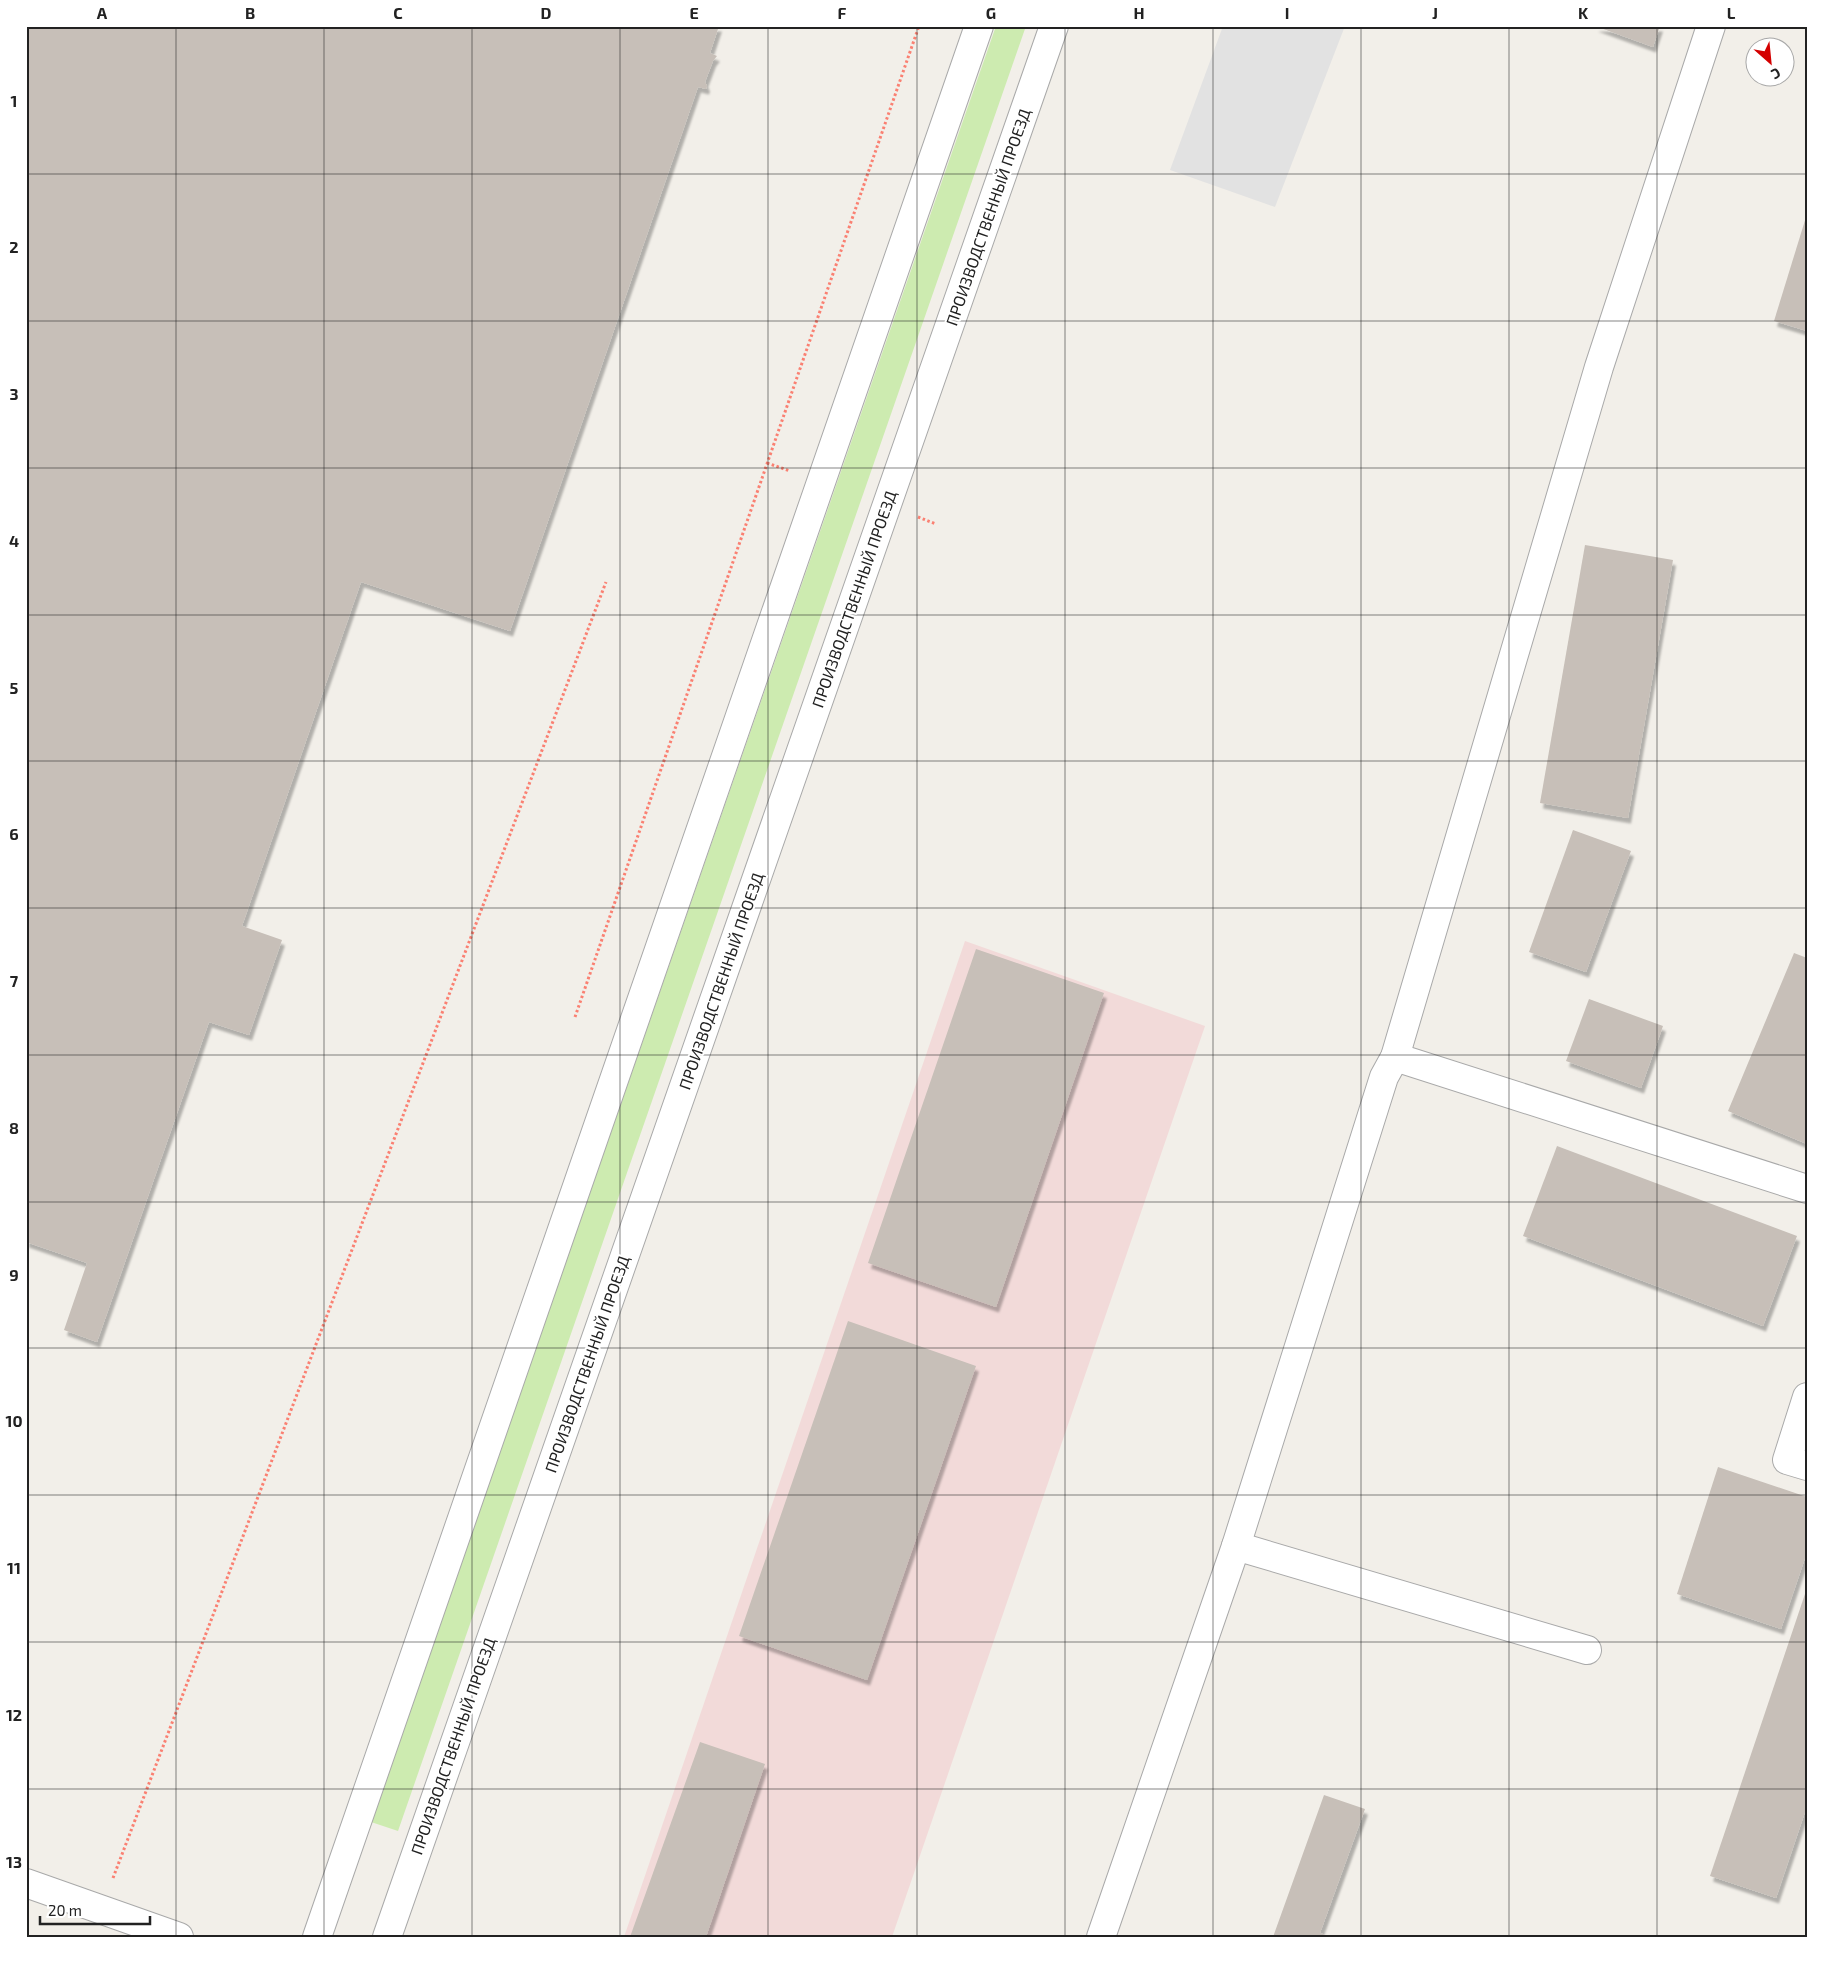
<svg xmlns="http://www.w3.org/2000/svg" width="1833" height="1963" font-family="'Exo 2',sans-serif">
  <defs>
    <filter id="shadow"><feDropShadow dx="3" dy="5.5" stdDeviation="1" flood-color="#0004"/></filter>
  </defs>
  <rect width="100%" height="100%" fill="#f2efe9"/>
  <path fill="#f2dad9" d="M965,941L1205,1026L892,1937H624Z"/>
  <path fill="#cdebb0" d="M996,26H1026L398,1831L371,1822Z"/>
  <path fill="#e2e2e2" d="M1223,26H1345L1275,207L1170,170Z"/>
  <g fill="#c7bfb8" filter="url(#shadow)">
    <path d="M26,26H719L710,53L717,56L713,61L705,82L707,86L706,89L698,87L510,631L361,582L242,926L282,940L249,1035L209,1022L97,1342L64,1330L87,1263L26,1242Z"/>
    <path d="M1595,26H1660L1653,47Z"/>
    <path d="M1806,217L1807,218V331L1774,321Z"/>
    <path d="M1585,545L1673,560L1628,818L1540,803Z"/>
    <path d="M1573,830L1631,851L1586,972L1529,952Z"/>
    <path d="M976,949L1104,993L996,1307L868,1263Z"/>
    <path d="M1794,953L1807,958V1144L1728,1111Z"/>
    <path d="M1589,999L1663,1026L1641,1088L1566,1061Z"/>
    <path d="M1557,1146L1797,1236L1763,1326L1523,1236Z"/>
    <path d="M848,1321L976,1366L867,1680L739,1636Z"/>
    <path d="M1718,1467L1807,1497V1552L1781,1629L1677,1594Z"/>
    <path d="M1807,1588V1806L1776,1898L1710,1876Z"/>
    <path d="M700,1742L765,1764L706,1937H630Z"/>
    <path d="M1324,1795L1365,1809L1320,1933L1331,1937H1273Z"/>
  </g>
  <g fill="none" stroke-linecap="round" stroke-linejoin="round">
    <defs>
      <g id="minor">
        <path d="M1395,1057L1807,1189"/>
        <path d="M1807,1397L1787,1460L1807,1466"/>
        <path d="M1236,1546L1587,1650"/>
        <path d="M26,1883L179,1937"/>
        <path d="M317,1937L979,26"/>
        <path d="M387,1937L1054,26"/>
        <path d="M1101,1937L1236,1546L1384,1077L1395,1057L1599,367L1711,26"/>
      </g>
    </defs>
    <use href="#minor" stroke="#a9a9a9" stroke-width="30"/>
    <g stroke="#fa8072" stroke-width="3" stroke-dasharray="2.5 2.5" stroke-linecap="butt">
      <path d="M767,463L790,471"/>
      <path d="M918,517L936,524"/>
      <path d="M575,1017L919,26"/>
      <path d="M113,1878L606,582"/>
    </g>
    <use href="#minor" stroke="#fff" stroke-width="28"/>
  </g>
  <path fill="none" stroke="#222" stroke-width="1" stroke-opacity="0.55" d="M176,26V1937M324,26V1937M472,26V1937M620,26V1937M768,26V1937M917,26V1937M1065,26V1937M1213,26V1937M1361,26V1937M1509,26V1937M1657,26V1937M26,174H1807M26,321H1807M26,468H1807M26,615H1807M26,761H1807M26,908H1807M26,1055H1807M26,1202H1807M26,1348H1807M26,1495H1807M26,1642H1807M26,1789H1807"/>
  <g text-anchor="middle" stroke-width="4" stroke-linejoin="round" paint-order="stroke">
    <g font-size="16" fill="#222" stroke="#fff">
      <text transform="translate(988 217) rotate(-71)" y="6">ПРОИЗВОДСТВЕННЫЙ ПРОЕЗД</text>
      <text transform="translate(854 599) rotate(-71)" y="6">ПРОИЗВОДСТВЕННЫЙ ПРОЕЗД</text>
      <text transform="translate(721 981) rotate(-71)" y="6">ПРОИЗВОДСТВЕННЫЙ ПРОЕЗД</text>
      <text transform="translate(587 1364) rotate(-71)" y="6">ПРОИЗВОДСТВЕННЫЙ ПРОЕЗД</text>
      <text transform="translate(453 1746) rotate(-71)" y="6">ПРОИЗВОДСТВЕННЫЙ ПРОЕЗД</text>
    </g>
  </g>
  <rect width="1833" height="1963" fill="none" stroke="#ffffff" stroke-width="55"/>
  <g transform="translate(1770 62) rotate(153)"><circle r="24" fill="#ffffff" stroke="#a7a7a7"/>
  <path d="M0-4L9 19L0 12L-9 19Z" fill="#d40000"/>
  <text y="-8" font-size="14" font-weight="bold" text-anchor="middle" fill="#222222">С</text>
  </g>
  <path d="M40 1916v8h110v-8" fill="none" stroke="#222222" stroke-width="2.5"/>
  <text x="48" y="1916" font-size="15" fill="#222222" stroke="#ffffff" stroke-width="4" paint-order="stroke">20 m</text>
  <rect x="28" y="28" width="1778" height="1908" fill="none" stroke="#222" stroke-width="2"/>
  <g font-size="16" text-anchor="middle" font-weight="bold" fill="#222">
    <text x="102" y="19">A</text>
    <text x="250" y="19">B</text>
    <text x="398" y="19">C</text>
    <text x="546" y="19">D</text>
    <text x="694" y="19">E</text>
    <text x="842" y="19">F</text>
    <text x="991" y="19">G</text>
    <text x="1139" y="19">H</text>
    <text x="1287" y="19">I</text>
    <text x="1435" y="19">J</text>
    <text x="1583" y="19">K</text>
    <text x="1731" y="19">L</text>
    <text x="14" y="107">1</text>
    <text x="14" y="253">2</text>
    <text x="14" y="400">3</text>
    <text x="14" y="547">4</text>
    <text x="14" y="694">5</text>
    <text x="14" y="840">6</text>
    <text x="14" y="987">7</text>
    <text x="14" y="1134">8</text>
    <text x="14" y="1281">9</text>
    <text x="14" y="1427">10</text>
    <text x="14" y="1574">11</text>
    <text x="14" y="1721">12</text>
    <text x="14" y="1868">13</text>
  </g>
</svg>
